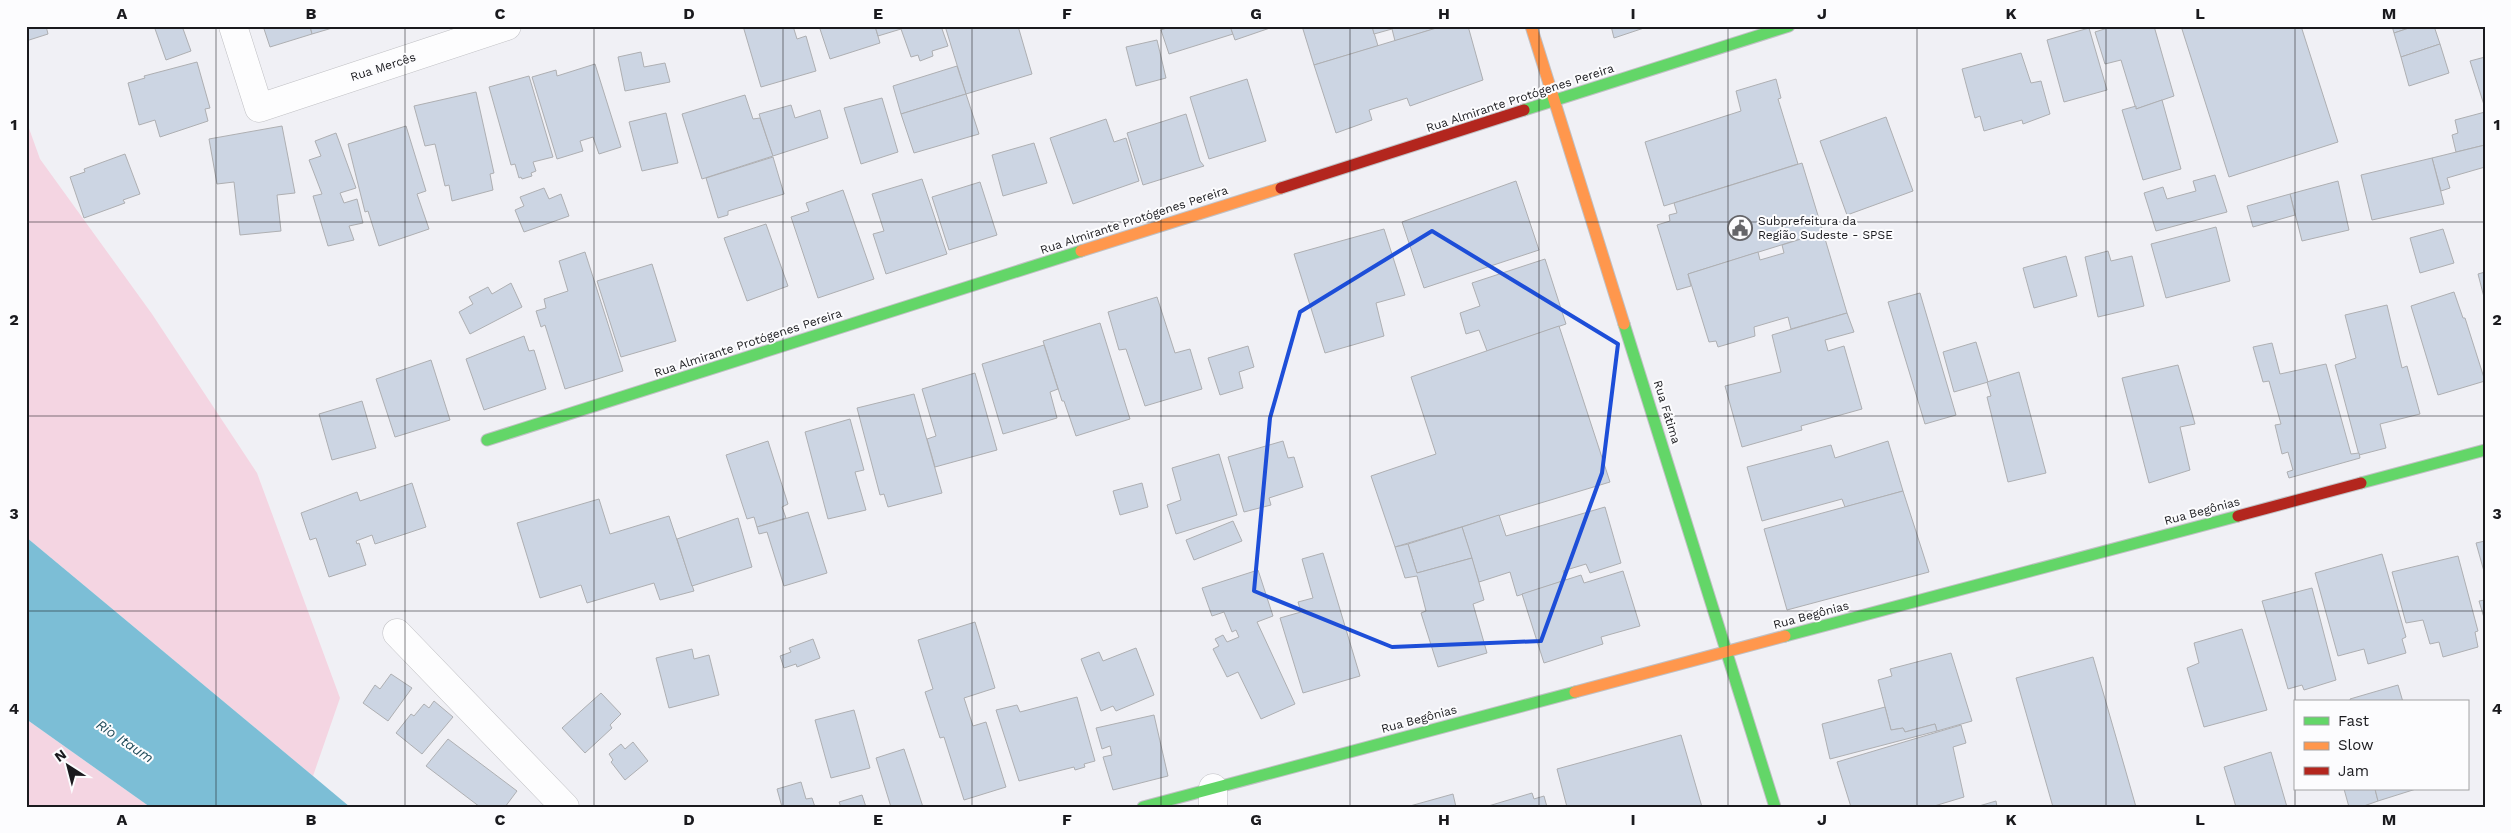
<svg xmlns="http://www.w3.org/2000/svg" width="2511" height="833" font-family="'Work Sans',sans-serif">
  <rect width="100%" height="100%" fill="#f0f0f5"/>
  <g fill="#f4d5e2">
    <path d="M26,120L40,159L152,314L257,473L340,698L313,776L26,537Z"/>
    <path d="M26,719L150,807H26Z"/>
  </g>
  <path fill="#7cbed6" d="M26,537L313,776L350,807H150L26,719Z"/>
  <g fill="#ccd5e3" stroke="#aeafb2">
    <path d="M26,26H46L48,34L26,41Z"/>
    <path d="M154,26H182L191,51L166,60Z"/>
    <path d="M263,26H310L312,34L270,47Z"/>
    <path d="M310,26H339L312,34Z"/>
    <path d="M743,26H793L797,39L806,36L816,71L761,87Z"/>
    <path d="M819,26H875L880,43L830,59Z"/>
    <path d="M875,26H941L948,46L932,51L933,56L920,61L918,55L911,57L901,29L878,36Z"/>
    <path d="M945,26H1018L1032,74L966,94Z"/>
    <path d="M1172,26H1230L1233,34L1169,54L1161,30Z"/>
    <path d="M1230,26H1269L1270,28L1235,40Z"/>
    <path d="M1302,26H1372L1378,46L1314,65Z"/>
    <path d="M1372,26H1443L1395,41L1392,29L1374,34Z"/>
    <path d="M1443,26H1468L1483,80L1410,106L1407,98L1369,110L1372,120L1336,133L1314,65Z"/>
    <path d="M1611,26H1650L1614,38Z"/>
    <path d="M2114,26H2154L2174,96L2136,109L2121,60L2105,64L2095,32Z"/>
    <path d="M2181,26H2301L2338,142L2229,177Z"/>
    <path d="M2392,26H2415L2394,33Z"/>
    <path d="M2415,26H2434L2440,44L2401,57L2394,33Z"/>
    <path d="M2089,28L2107,90L2064,102L2047,40Z"/>
    <path d="M1157,40L1166,78L1136,86L1126,47Z"/>
    <path d="M2440,44L2449,73L2409,86L2401,57Z"/>
    <path d="M641,52L644,67L665,63L670,82L625,91L618,57Z"/>
    <path d="M2021,53L2031,83L2041,81L2050,114L2023,124L2022,120L1984,131L1980,116L1975,118L1962,69Z"/>
    <path d="M2485,57V108L2470,61Z"/>
    <path d="M197,62L210,108L205,109L208,121L160,137L155,120L139,125L128,83L145,78L144,76Z"/>
    <path d="M595,64L621,147L599,154L593,137L580,141L583,151L557,159L532,77L556,70L557,76Z"/>
    <path d="M957,66L966,94L901,114L893,86Z"/>
    <path d="M529,76L553,157L533,162L536,171L531,173L532,176L522,179L521,177L519,178L515,164L511,165L489,87Z"/>
    <path d="M1247,79L1266,141L1209,159L1190,97Z"/>
    <path d="M1776,79L1781,98L1778,99L1798,164L1664,206L1645,142L1741,111L1736,91Z"/>
    <path d="M476,92L494,173L490,174L493,190L452,201L449,185L445,186L435,144L425,146L414,106Z"/>
    <path d="M966,94L979,134L914,153L901,114Z"/>
    <path d="M745,95L753,119L760,118L773,156L702,179L682,114Z"/>
    <path d="M882,98L898,152L861,164L844,108Z"/>
    <path d="M2162,100L2181,169L2143,180L2122,110L2136,106V109Z"/>
    <path d="M791,105L795,118L820,110L828,138L773,156L759,114Z"/>
    <path d="M2485,112V145L2456,152L2452,135L2458,133L2455,120Z"/>
    <path d="M666,113L678,163L642,171L629,122Z"/>
    <path d="M1186,114L1200,161L1204,166L1143,185L1127,133Z"/>
    <path d="M1886,117L1913,191L1847,215L1820,141Z"/>
    <path d="M1106,119L1114,142L1126,138L1139,181L1073,204L1050,138Z"/>
    <path d="M282,126L295,193L277,195L281,231L240,235L234,182L217,184L209,139Z"/>
    <path d="M406,126L426,191L417,194L429,229L379,246L368,211L365,212L348,144Z"/>
    <path d="M336,133L356,188L340,193L344,203L357,199L363,223L349,226L354,240L328,246L313,196L322,194L309,160L321,156L315,141Z"/>
    <path d="M1034,143L1047,183L1003,196L992,155Z"/>
    <path d="M2485,145V167L2447,178L2450,188L2441,191L2432,158Z"/>
    <path d="M125,154L140,194L123,200L125,203L84,218L70,177L85,172L84,169Z"/>
    <path d="M773,157L784,194L728,211V215L718,218L706,178Z"/>
    <path d="M2432,158L2444,204L2372,220L2361,175Z"/>
    <path d="M1802,163L1823,232L1688,274L1691,286L1677,290L1657,225L1670,221L1669,215L1677,213L1674,203Z"/>
    <path d="M2215,175L2227,212L2156,231L2144,193L2163,187L2167,199L2196,191L2193,181Z"/>
    <path d="M922,179L947,254L886,274L873,234L884,231L872,194Z"/>
    <path d="M1516,181L1539,250L1424,288L1402,222Z"/>
    <path d="M2338,181L2349,230L2302,241L2290,194Z"/>
    <path d="M980,182L997,235L949,250L932,197Z"/>
    <path d="M544,188L549,199L561,194L569,216L524,232L515,210L524,206L520,197Z"/>
    <path d="M843,190L874,279L818,298L791,217L809,211L806,203Z"/>
    <path d="M2290,194L2295,215L2253,227L2247,206Z"/>
    <path d="M766,224L788,286L747,301L724,238Z"/>
    <path d="M2216,227L2230,281L2166,298L2151,244Z"/>
    <path d="M1384,229L1405,295L1376,303L1384,336L1325,353L1294,254Z"/>
    <path d="M2443,229L2454,263L2420,273L2410,238Z"/>
    <path d="M1823,232L1847,313L1791,329L1788,317L1754,327L1755,336L1718,347L1716,341L1709,342L1688,274L1758,252L1760,260L1784,253L1782,245Z"/>
    <path d="M2108,251L2111,261L2132,256L2144,306L2098,317L2085,257Z"/>
    <path d="M585,252L623,371L565,389L545,325L541,327L536,311L546,308L544,299L568,291L559,261Z"/>
    <path d="M2066,256L2077,296L2034,308L2023,268Z"/>
    <path d="M1545,259L1566,324L1487,351L1479,330L1466,334L1460,313L1480,306L1472,283Z"/>
    <path d="M652,264L676,341L621,357L597,281Z"/>
    <path d="M2485,272V301L2478,274Z"/>
    <path d="M511,283L522,307L470,334L459,312L473,304L469,297L488,287L492,294Z"/>
    <path d="M2454,292L2463,318H2465L2485,381L2438,395L2411,306Z"/>
    <path d="M1920,293L1956,415L1925,424L1888,302Z"/>
    <path d="M1157,297L1175,353L1190,349L1202,389L1145,406L1126,349L1119,350L1108,312Z"/>
    <path d="M2387,305L2402,368L2407,366L2420,414L2380,424L2386,448L2359,455L2335,365L2356,358L2345,315Z"/>
    <path d="M1847,313L1854,332L1825,340L1828,351L1844,346L1862,409L1801,426L1802,430L1742,447L1725,386L1781,372L1772,335Z"/>
    <path d="M1100,323L1130,419L1076,436L1064,401H1062L1043,341Z"/>
    <path d="M1559,326L1610,482L1395,547L1371,476L1436,454L1411,377Z"/>
    <path d="M524,336L529,351L534,350L546,389L484,410L466,359Z"/>
    <path d="M1976,342L1988,382L1954,392L1943,352Z"/>
    <path d="M2272,343L2280,374L2326,364L2351,454L2359,453L2360,458L2289,478L2287,472L2293,470L2288,452L2282,454L2275,425L2281,424L2269,381L2263,382L2253,347Z"/>
    <path d="M1044,345L1058,389L1050,392L1057,418L1003,434L982,364Z"/>
    <path d="M1248,346L1254,367L1239,372L1243,388L1220,395L1208,358Z"/>
    <path d="M431,360L450,420L395,437L376,379Z"/>
    <path d="M2178,365L2195,424L2180,427L2190,470L2149,483L2122,378Z"/>
    <path d="M2019,372L2046,473L2008,482L1987,397L1991,396L1987,382Z"/>
    <path d="M975,373L997,450L935,467L927,439L936,436L922,389Z"/>
    <path d="M914,394L942,493L888,507L884,494L880,495L857,408Z"/>
    <path d="M362,401L376,448L332,460L319,414Z"/>
    <path d="M850,419L864,470L855,472L866,510L828,519L805,432Z"/>
    <path d="M768,441L788,504L782,507L786,518L757,527L754,517L747,519L726,455Z"/>
    <path d="M1283,441L1288,458L1294,457L1303,487L1269,498L1271,505L1244,512L1228,457Z"/>
    <path d="M1888,441L1903,491L1845,507L1842,499L1762,521L1747,467L1831,445L1835,458Z"/>
    <path d="M1219,454L1237,515L1176,534L1167,505L1181,500L1172,468Z"/>
    <path d="M412,483L426,527L375,544L372,535L356,541L357,544L359,543L366,565L329,577L316,538L310,540L301,513L357,492L360,501Z"/>
    <path d="M1142,483L1148,507L1120,515L1113,491Z"/>
    <path d="M1903,491L1929,572L1787,610L1764,529Z"/>
    <path d="M599,499L610,534L669,516L694,591L660,600L654,583L587,603L581,585L540,598L517,523Z"/>
    <path d="M1605,507L1621,563L1590,573L1586,564L1563,571L1566,580L1517,596L1510,572L1479,582L1462,527L1499,515L1506,536Z"/>
    <path d="M808,512L827,573L784,586L767,532L759,534L757,527Z"/>
    <path d="M738,518L752,567L692,586L677,539Z"/>
    <path d="M1233,521L1242,541L1194,560L1186,540Z"/>
    <path d="M1462,527L1472,558L1417,573L1408,544Z"/>
    <path d="M2485,541V575L2476,543Z"/>
    <path d="M1408,544L1417,573L1472,558L1484,600L1473,604L1487,653L1438,667L1421,613L1426,611L1417,576L1405,578L1395,547Z"/>
    <path d="M1323,553L1360,676L1303,693L1280,618L1301,612L1298,602L1313,598L1302,559Z"/>
    <path d="M2382,554L2406,637L2402,639L2406,653L2368,664L2364,649L2338,656L2315,573Z"/>
    <path d="M2458,556L2478,631L2475,632L2478,647L2443,657L2439,642L2430,644L2423,620L2406,623L2392,572Z"/>
    <path d="M1258,570L1273,616L1257,622L1295,704L1261,719L1238,672L1227,677L1213,649L1219,646L1215,639L1223,635L1227,642L1239,637L1236,630L1232,632L1224,612L1212,616L1202,588Z"/>
    <path d="M1623,571L1640,626L1601,637L1603,644L1544,663L1522,594L1581,575L1584,583Z"/>
    <path d="M2312,588L2336,680L2304,690L2302,685L2288,689L2262,601Z"/>
    <path d="M2485,600V621L2479,601Z"/>
    <path d="M975,622L995,688L964,698L973,726L986,722L1006,787L964,800L944,737L940,738L925,692L933,689L918,640Z"/>
    <path d="M2242,629L2267,710L2204,727L2187,668L2199,663L2194,643Z"/>
    <path d="M813,639L820,658L797,667L796,664L784,668L780,656L791,652L789,648Z"/>
    <path d="M1136,648L1154,695L1116,711L1113,706L1101,711L1081,659L1099,652L1103,661Z"/>
    <path d="M692,649L694,659L709,655L719,695L669,708L656,658Z"/>
    <path d="M1951,653L1972,721L1937,731L1935,724L1905,732L1903,728L1891,730L1878,680L1892,676L1890,669Z"/>
    <path d="M2093,657L2136,807H2053L2016,678Z"/>
    <path d="M391,674L412,688L388,721L363,703L375,685L380,689Z"/>
    <path d="M2398,685L2403,702H2351L2350,699Z"/>
    <path d="M601,693L621,714L610,725L612,728L585,753L562,728Z"/>
    <path d="M1077,697L1095,761L1084,764L1085,767L1075,770L1074,767L1019,781L996,710L1017,705L1020,712Z"/>
    <path d="M434,701L453,717L422,754L396,733L411,714L414,716L424,704L429,708Z"/>
    <path d="M1885,707L1891,730L1903,728L1905,732L1935,724L1937,731L1830,759L1822,724Z"/>
    <path d="M854,710L870,768L831,778L815,720Z"/>
    <path d="M1154,715L1168,776L1113,790L1103,757L1112,755L1110,746L1102,749L1096,728Z"/>
    <path d="M1961,725L1966,743L1953,747L1964,797L1931,807H1851L1837,762Z"/>
    <path d="M1681,735L1702,807H1567L1557,769Z"/>
    <path d="M448,739L517,791L505,807H480L426,766Z"/>
    <path d="M633,742L648,761L625,780L611,762L613,760L609,754L621,744L625,749Z"/>
    <path d="M904,749L923,807H891L876,758Z"/>
    <path d="M2271,752L2287,807H2236L2224,767Z"/>
    <path d="M801,782L806,799L812,798L815,807H782L777,789Z"/>
    <path d="M2344,789H2375L2378,801L2361,807H2349Z"/>
    <path d="M2375,789H2416L2378,801Z"/>
    <path d="M1532,793L1534,799L1544,796L1547,807H1485Z"/>
    <path d="M1453,794L1456,807H1411L1410,806Z"/>
    <path d="M862,795L866,807H841L839,802Z"/>
    <path d="M1996,801L1997,807H1980L1979,806Z"/>
  </g>
  <g fill="none" stroke-linecap="round" stroke-linejoin="round">
    <defs>
      <g id="street">
        <path d="M233,26L259,108L507,26"/>
        <path d="M397,633L565,807"/>
        <path d="M1213,788V807"/>
      </g>
      <g id="fast">
        <path d="M1524,110L1789,26"/>
        <path d="M1624,324L1775,807"/>
        <path d="M487,440L1081,251"/>
        <path d="M2361,483L2485,450"/>
        <path d="M1785,636L2238,516"/>
        <path d="M1143,807L1575,692"/>
      </g>
      <g id="slow">
        <path d="M1531,26L1624,324"/>
        <path d="M1081,251L1281,188"/>
        <path d="M1575,692L1785,636"/>
      </g>
      <g id="jam">
        <path d="M1281,188L1524,110"/>
        <path d="M2238,516L2361,483"/>
      </g>
    </defs>
    <use href="#street" stroke="#c0c0c4" stroke-width="29"/>
    <use href="#fast" stroke="#c0c0c4" stroke-width="13"/>
    <use href="#slow" stroke="#c0c0c4" stroke-width="13"/>
    <use href="#jam" stroke="#c0c0c4" stroke-width="13"/>
    <use href="#street" stroke="#fdfdfe" stroke-width="28"/>
    <use href="#fast" stroke="#63d668" stroke-width="11"/>
    <use href="#slow" stroke="#ff974d" stroke-width="11"/>
    <use href="#jam" stroke="#b3261e" stroke-width="11"/>
  </g>
  <path fill="none" stroke="#1d4ed8" stroke-width="4" stroke-linejoin="round" d="M1432,231L1618,344L1602,473L1541,641L1392,647L1254,591L1270,418L1300,312Z"/>
  <path fill="none" stroke="#1a1a1e" stroke-width="1" stroke-opacity="0.55" d="M216,26V807M405,26V807M594,26V807M783,26V807M972,26V807M1161,26V807M1350,26V807M1539,26V807M1728,26V807M1917,26V807M2106,26V807M2295,26V807M26,222H2485M26,416H2485M26,611H2485"/>
  <defs>
    <symbol id="civic-ring" viewBox="-11 -11 22 22"><circle r="9.5" fill="#fcfcfe" stroke="#656569" stroke-width="1.5"/><path d="M-.6-6.5H3V-4.5H.6V-3L4-1V1h2V6H-6V1h2V-1L-.6-3ZM-1.2 2.5V6h2.4V2.5Z" fill="#656569"/></symbol>
  </defs>
  <g fill-rule="evenodd">
    <use href="#civic-ring" x="1726" y="214" width="28" height="28"/>
  </g>
  <g text-anchor="middle" stroke-width="4" stroke-linejoin="round" paint-order="stroke">
    <g font-size="12" fill="#1a1a1e" stroke="#fcfcfe">
      <text transform="translate(383 67) rotate(-18)" y="4">Rua Mercês</text>
      <text transform="translate(1520 98) rotate(-18)" y="4">Rua Almirante Protógenes Pereira</text>
      <text transform="translate(1134 220) rotate(-18)" y="4">Rua Almirante Protógenes Pereira</text>
      <text transform="translate(748 343) rotate(-18)" y="4">Rua Almirante Protógenes Pereira</text>
      <text transform="translate(1667 412) rotate(73)" y="4">Rua Fátima</text>
      <text transform="translate(2202 511) rotate(-15)" y="4">Rua Begônias</text>
      <text transform="translate(1811 615) rotate(-15)" y="4">Rua Begônias</text>
      <text transform="translate(1419 719) rotate(-15)" y="4">Rua Begônias</text>
    </g>
    <g font-size="12" fill="#1a1a1e" stroke="#fcfcfe" text-anchor="start">
      <text x="1758" y="225">Subprefeitura da<tspan x="1758" dy="14">Região Sudeste - SPSE</tspan></text>
    </g>
    <g font-size="14" font-style="italic" fill="#234d5b" stroke="#fcfcfe">
      <text transform="translate(125 741) rotate(34)" y="5">Rio Itaum</text>
    </g>
  </g>
  <rect width="2511" height="833" fill="none" stroke="#fcfcfe" stroke-width="55"/>
  <rect x="2294" y="700" width="175" height="90" fill="#fcfcfe" stroke="#a2a2a4"/>
  <rect x="2304" y="717" width="25" height="8" fill="#63d668" stroke="#a2a2a4"/>
  <text x="2338" y="726" font-size="15" fill="#1a1a1e">Fast</text>
  <rect x="2304" y="742" width="25" height="8" fill="#ff974d" stroke="#a2a2a4"/>
  <text x="2338" y="750" font-size="15" fill="#1a1a1e">Slow</text>
  <rect x="2304" y="767" width="25" height="8" fill="#b3261e" stroke="#a2a2a4"/>
  <text x="2338" y="776" font-size="15" fill="#1a1a1e">Jam</text>
  <g transform="translate(68 766) rotate(324)" stroke="#fcfcfe" stroke-width="4" paint-order="stroke">
  <path d="M0-4L9 19L0 12L-9 19Z" fill="#1a1a1e"/>
  <text y="-8" font-size="14" font-weight="bold" text-anchor="middle" fill="#1a1a1e">N</text>
  </g>
  <rect x="28" y="28" width="2456" height="778" fill="none" stroke="#1a1a1e" stroke-width="2"/>
  <g font-size="16" text-anchor="middle" font-weight="bold" fill="#1a1a1e">
    <text x="122" y="19">A</text>
    <text x="311" y="19">B</text>
    <text x="500" y="19">C</text>
    <text x="689" y="19">D</text>
    <text x="878" y="19">E</text>
    <text x="1067" y="19">F</text>
    <text x="1256" y="19">G</text>
    <text x="1444" y="19">H</text>
    <text x="1633" y="19">I</text>
    <text x="1822" y="19">J</text>
    <text x="2011" y="19">K</text>
    <text x="2200" y="19">L</text>
    <text x="2389" y="19">M</text>
    <text x="14" y="130">1</text>
    <text x="2497" y="130">1</text>
    <text x="14" y="325">2</text>
    <text x="2497" y="325">2</text>
    <text x="14" y="519">3</text>
    <text x="2497" y="519">3</text>
    <text x="14" y="714">4</text>
    <text x="2497" y="714">4</text>
    <text x="122" y="825">A</text>
    <text x="311" y="825">B</text>
    <text x="500" y="825">C</text>
    <text x="689" y="825">D</text>
    <text x="878" y="825">E</text>
    <text x="1067" y="825">F</text>
    <text x="1256" y="825">G</text>
    <text x="1444" y="825">H</text>
    <text x="1633" y="825">I</text>
    <text x="1822" y="825">J</text>
    <text x="2011" y="825">K</text>
    <text x="2200" y="825">L</text>
    <text x="2389" y="825">M</text>
  </g>
</svg>
